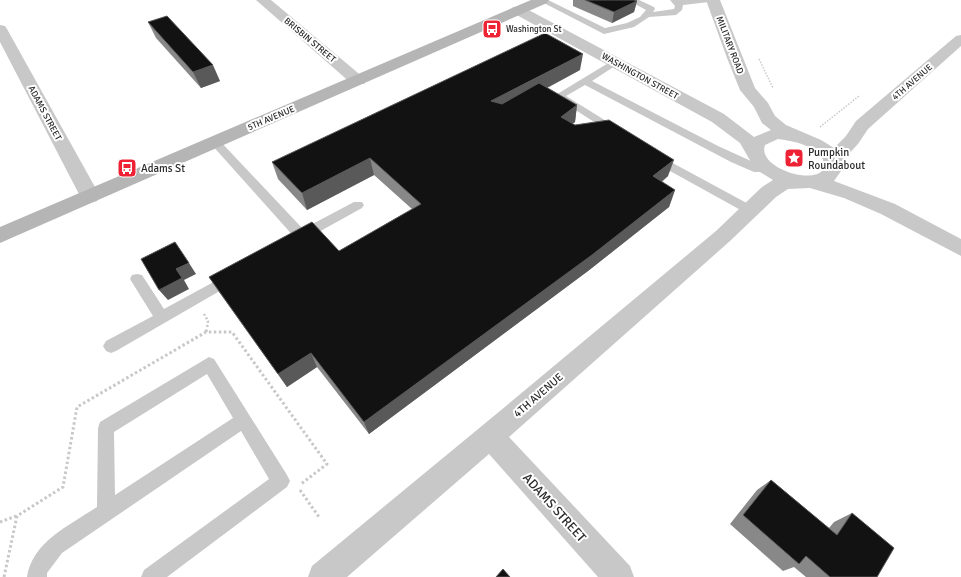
<svg xmlns="http://www.w3.org/2000/svg" width="961" height="577" font-family="Signika,sans-serif">
  <rect width="100%" height="100%" fill="#fff"/>
  <g fill="none" stroke-linecap="round" stroke-linejoin="round">
    <g stroke="#c8c8c8" stroke-width="1.5" stroke-dasharray="1.5 1.5" stroke-linecap="butt">
      <path d="M759,59L773,88"/>
      <path d="M820,127L859,96"/>
    </g>
    <path stroke="#c8c8c8" stroke-width="2.5" stroke-dasharray="2 2" stroke-linecap="butt" d="M204,314L208,321L207,328"/>
    <g stroke="#c8c8c8" stroke-width="3" stroke-dasharray="2.5 2.5" stroke-linecap="butt">
      <path d="M206,332L207,327"/>
      <path d="M300,490L319,517"/>
      <path d="M0,522L16,516"/>
      <path d="M4,577L17,516L63,487L77,407L206,332H232L327,464L301,484"/>
    </g>
    <g fill="#c8c8c8" fill-rule="evenodd">
      <path d="M538,0H548L605,28L627,23L640,17L646,10L628,0H639L654,7L655,9L653,12L674,9L675,6L670,0H713L709,2L683,5L682,10L676,15L649,17L634,27L604,34Z"/>
      <path d="M615,59L620,62L618,64L592,81L718,146L762,166L764,169L762,172H754L731,162L585,85L566,96L619,129L620,131L619,133H611L554,96Z"/>
      <path d="M215,138L219,140L303,229L354,202H362L364,205L362,208L306,239L301,241L296,239L211,144L209,142Z"/>
      <path d="M656,154L754,207L756,210L754,213H746L652,161L650,158L652,155Z"/>
      <path d="M232,272L237,273L239,277L237,281L116,351L111,353L106,351L103,346L106,341L153,316L130,279L132,275L137,274L142,275L164,309Z"/>
      <path d="M209,357L214,359L287,475L290,481L287,487L167,577H141L144,570L269,479L241,431L62,553L47,573V577H27C32,542 70,525 97,507L98,428L100,422ZM207,374L233,418L115,495L114,432Z"/>
    </g>
    <g fill="#c8c8c8" fill-rule="evenodd">
      <path d="M256,0H271L364,78L366,81L364,84H352Z"/>
      <path d="M706,0H720L755,88L768,103L775,116L786,125L821,140L834,148L846,136L856,121L956,36L961,35V46L868,129L858,144L842,161L841,171L834,181L895,204L961,239V256L881,214L844,198L810,188L788,189L776,197L730,241L509,437L630,566L634,577H598L489,454L347,577H308L312,566L506,406L716,231L762,187L773,180L755,169L740,143L712,122L513,13L511,10L513,7H523L724,114L754,137L771,130L762,123L754,107L740,90L727,58ZM778,139C792,141 817,145 823,160V170C811,185 757,167 765,145Z"/>
      <path d="M0,25L5,26L7,29L100,196L97,201L90,203L83,201L80,196L0,42Z"/>
    </g>
    <path fill="#b5b5b5" fill-rule="evenodd" d="M531,0H549L547,3L0,243V227Z"/>
  </g>
  <g fill="#888">
    <path d="M573,0H634L637,1L634,12L612,23L573,6Z"/>
    <path d="M148,22L220,81L201,88L156,38Z"/>
    <path d="M580,70L547,88L577,105L575,122L572,124L668,176L662,182L675,190L669,207L588,271L369,434L317,367L287,387L219,292L209,277L339,251L412,209L374,175L307,210L278,179L272,162Z"/>
    <path d="M771,480L829,528L834,522L852,513L877,577H806L794,567L783,571L730,524L757,490Z"/>
  </g>
  <g fill="#595959">
    <path d="M637,1L634,12L612,23L614,12Z"/>
    <path d="M583,54L580,70L491,118V101Z"/>
    <path d="M213,65L220,81L201,88L193,72Z"/>
    <path d="M577,105L575,122L559,133L561,117Z"/>
    <path d="M370,158L374,175L307,210L302,193Z"/>
    <path d="M674,160L668,176L648,192L653,176Z"/>
    <path d="M675,190L669,207L588,271L369,434L364,422Z"/>
    <path d="M189,263L196,274L184,280L189,289L168,300L159,290L176,269Z"/>
    <path d="M311,353L317,367L287,387L278,374Z"/>
  </g>
  <g fill="#121212" stroke="#595959">
    <path d="M585,0H634L637,1L614,12Z"/>
    <path d="M167,16L213,65L193,72L148,22Z"/>
    <path d="M545,33L583,54L491,101L502,104L539,83L577,105L561,117L575,125L609,120L674,160L653,176L675,190L592,255L364,422L311,353L278,374L209,277L312,222L339,251L421,204L370,158L302,193L272,162Z"/>
    <path d="M175,242L189,263L176,269L182,278L159,290L141,259Z"/>
    <path d="M771,480L837,535L852,513L894,548L877,577H830L806,556L799,564L743,515Z"/>
    <path d="M503,569L510,577H496Z"/>
  </g>
  <defs>
    <symbol id="bus-square" viewBox="-11 -11 22 22"><rect x="-9" y="-9" width="18" height="18" rx="4" fill="#ee2234" stroke="#fff"/><path d="M-5-6H5V4H4V6H2V4H-2V6H-4V4H-5ZM-3.5-4V0h7V-4ZM-3.5 1.2v1.5H-2V1.2ZM2 1.2v1.5H3.5V1.2Z" fill="#fff"/></symbol>
    <symbol id="sight-square" viewBox="-11 -11 22 22"><rect x="-9" y="-9" width="18" height="18" rx="4" fill="#ee2234" stroke="#fff"/><path d="M0-6L1.8-2.2L6-1.7L2.9 1.2L3.7 5.4L0 3.3L-3.7 5.4L-2.9 1.2L-6-1.7L-1.8-2.2Z" fill="#fff"/></symbol>
  </defs>
  <g fill-rule="evenodd">
    <use href="#bus-square" x="481" y="18" width="22" height="22"/>
    <use href="#sight-square" x="783" y="147" width="22" height="22"/>
    <use href="#bus-square" x="116" y="157" width="22" height="22"/>
  </g>
  <g text-anchor="middle" stroke-width="4" stroke-linejoin="round" paint-order="stroke">
    <g font-size="9" fill="#2b2b2b" stroke="#fff" text-anchor="start">
      <text x="506" y="32">Washington St</text>
    </g>
    <g font-size="9" fill="#2b2b2b" stroke="#fff">
      <text transform="translate(310 40) rotate(40)" y="3">BRISBIN STREET</text>
      <text transform="translate(730 45) rotate(69)" y="3">MILITARY ROAD</text>
      <text transform="translate(640 76) rotate(29)" y="3">WASHINGTON STREET</text>
      <text transform="translate(912 82) rotate(-41)" y="3">4TH AVENUE</text>
      <text transform="translate(45 113) rotate(62)" y="3">ADAMS STREET</text>
      <text transform="translate(271 118) rotate(-23)" y="3">5TH AVENUE</text>
    </g>
    <g font-size="11" fill="#2b2b2b" stroke="#fff" text-anchor="start">
      <text x="808" y="156">Pumpkin<tspan x="808" dy="13">Roundabout</tspan></text>
      <text x="141" y="172">Adams St</text>
    </g>
    <g font-size="11" fill="#2b2b2b" stroke="#fff">
      <text transform="translate(538 395) rotate(-41)" y="4">4TH AVENUE</text>
    </g>
    <g font-size="13" fill="#2b2b2b" stroke="#fff">
      <text transform="translate(555 507) rotate(48)" y="5">ADAMS STREET</text>
    </g>
  </g>
</svg>
